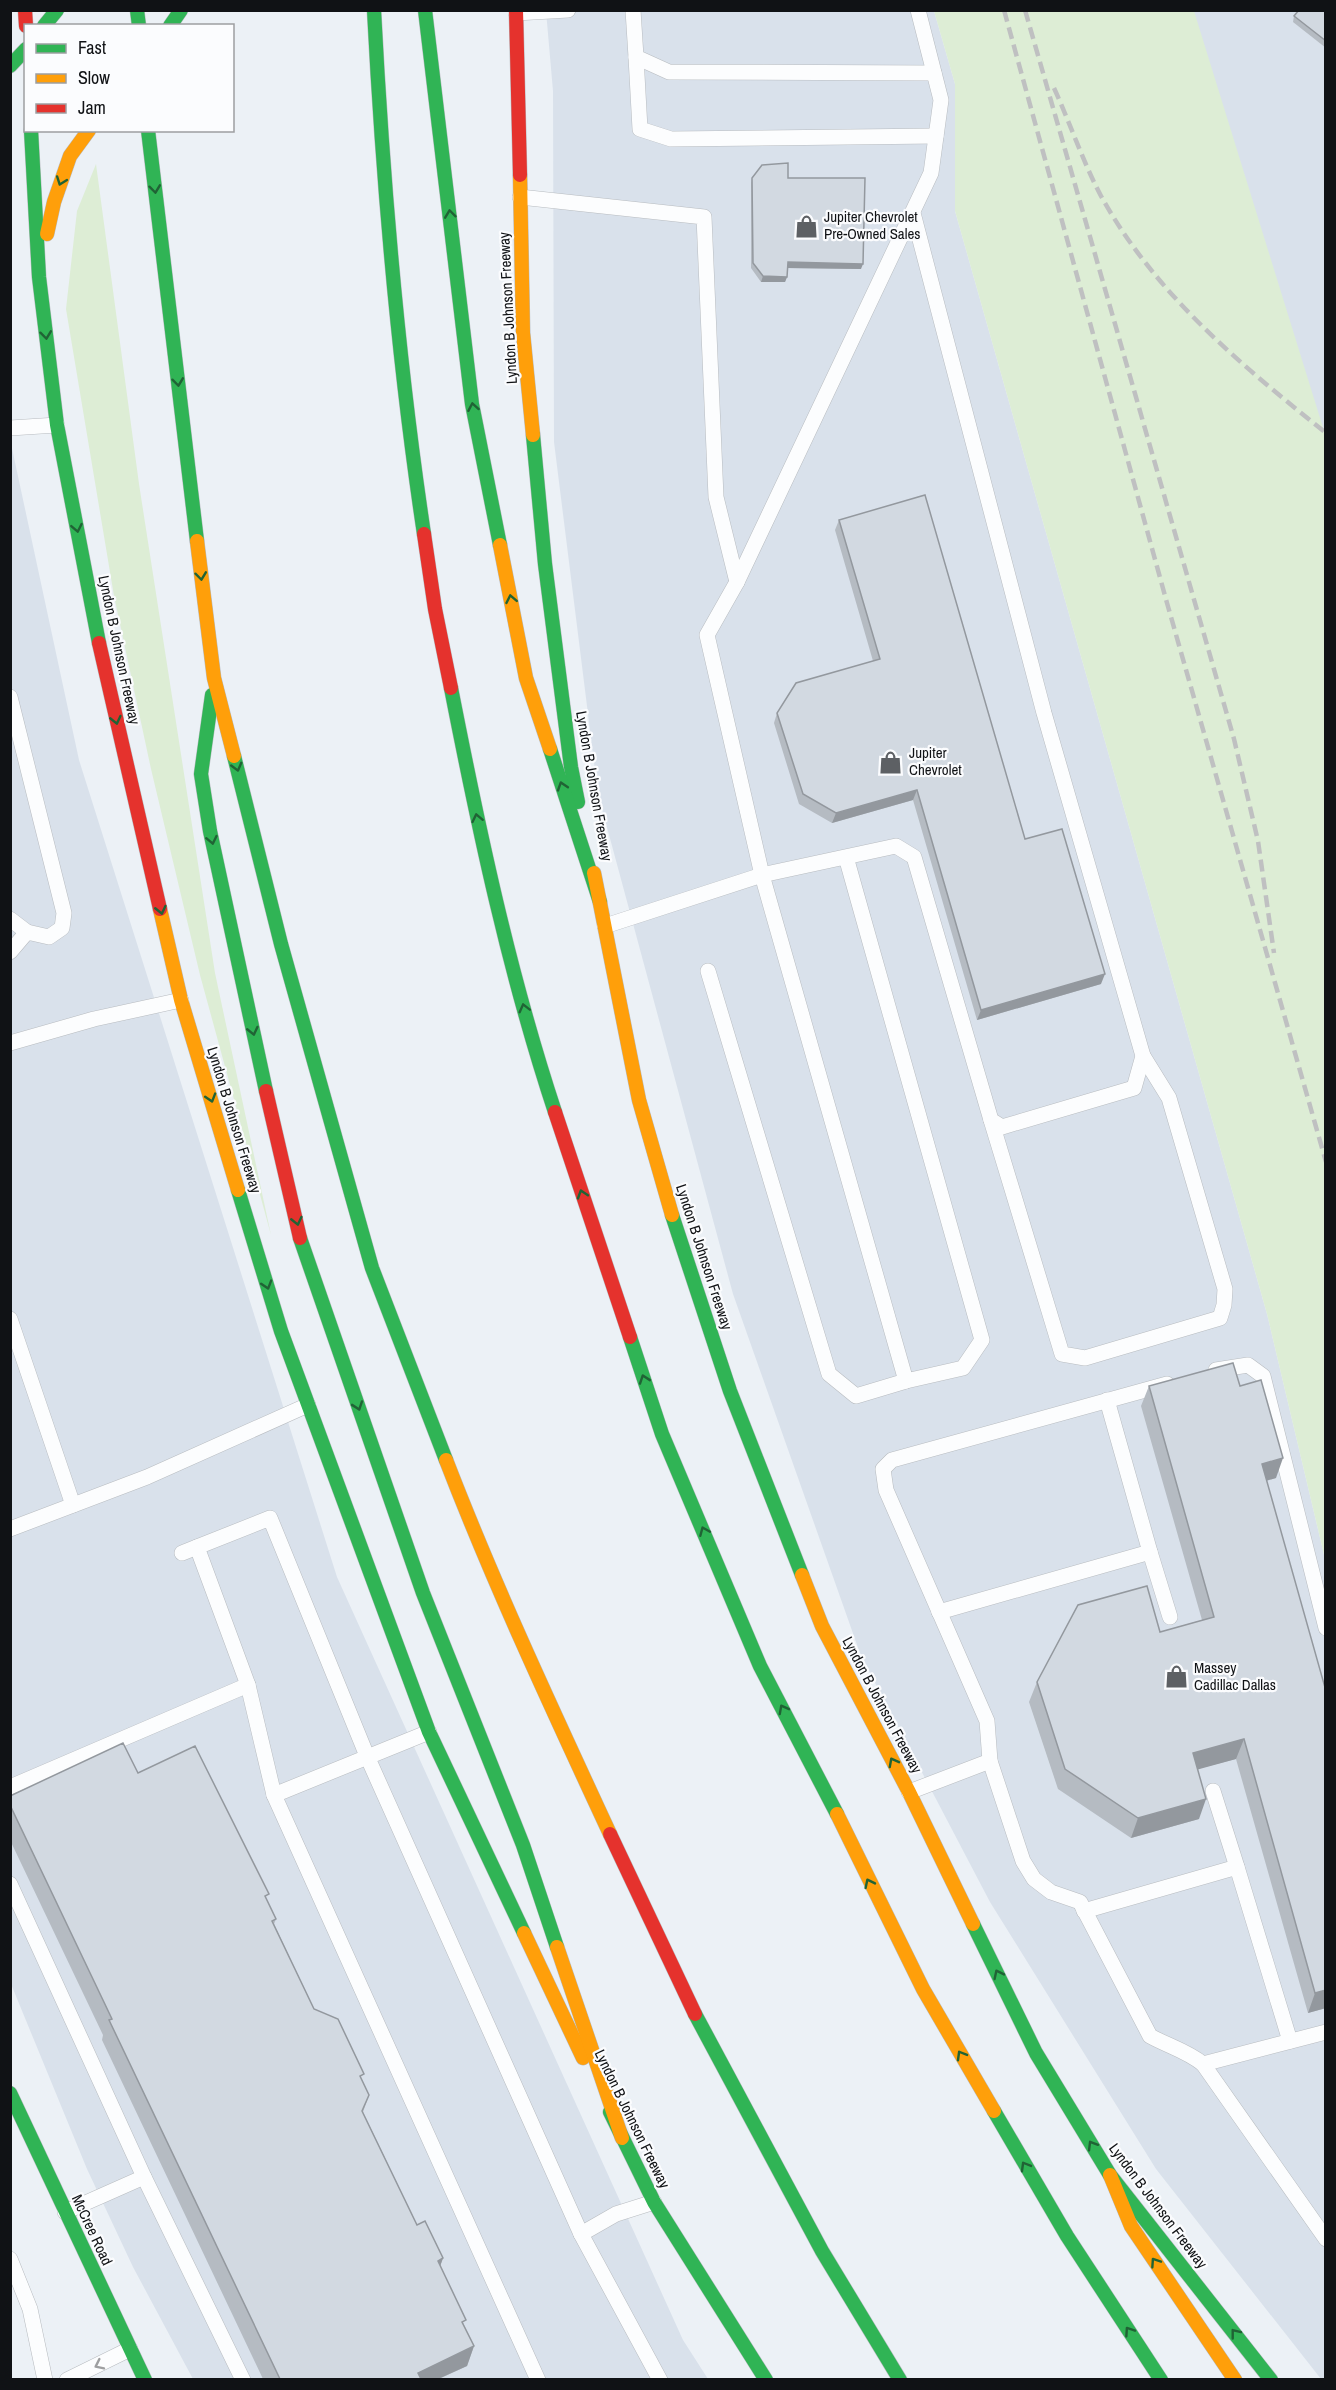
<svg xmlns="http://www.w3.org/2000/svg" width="1336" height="2390" font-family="'Archivo Narrow',sans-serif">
  <rect width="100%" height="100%" fill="#ecf1f6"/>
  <g fill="#d9e1eb">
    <path d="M546,11H934L955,84V211L1267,1314L1325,1559V2379H1321L1156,2169L990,1902L861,1656L733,1294L598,794L554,442L553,91Z"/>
    <path d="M1121,11H1325V879Z"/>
    <path d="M10,439L79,760L337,1577L683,2340L708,2379H193L133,2267L87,2169L11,1984Z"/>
  </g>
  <g fill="#ddedd5">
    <path d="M934,11H1194L1325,434V1559L1267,1314L955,211V84Z"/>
    <path d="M96,164L139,484L215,973L271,1235L200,975L151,769L114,596L66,309L77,211Z"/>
  </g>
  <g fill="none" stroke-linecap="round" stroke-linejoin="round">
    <defs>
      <g id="lane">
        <path d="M633,10L636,57L669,72L934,73"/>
        <path d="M516,13L568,10"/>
        <path d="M636,57L640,129L671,139L936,136"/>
        <path d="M520,197L704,217L716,497L737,582"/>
        <path d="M10,428L57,425"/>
        <path d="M10,697L64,913L62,928L49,937L27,932L10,952"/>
        <path d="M846,857L982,1340L963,1368L906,1381L762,875L896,846L914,857L991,1120L1002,1127L1134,1088L1143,1056L1044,713L913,213"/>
        <path d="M10,919L27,932"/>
        <path d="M605,926L762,875L707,635L737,582L931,173L941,100L918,10"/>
        <path d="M708,971L829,1374L856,1396L906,1381"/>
        <path d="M10,1043L94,1019L181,1000"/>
        <path d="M991,1120L1062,1354L1085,1358L1220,1318L1224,1305L1225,1289L1169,1098L1143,1056"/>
        <path d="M10,1319L73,1505"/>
        <path d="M1216,1370L1248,1365L1263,1376L1326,1628"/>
        <path d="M1167,1384L892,1460L883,1469L886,1490L987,1721L990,1761L1023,1861L1034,1879L1051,1892L1080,1902L1150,2036C1168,2046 1187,2051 1203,2064L1326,2239"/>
        <path d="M10,1529L147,1477L308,1405"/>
        <path d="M1150,1552L1170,1617"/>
        <path d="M182,1553L197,1547"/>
        <path d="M939,1612L1150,1552L1107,1400"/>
        <path d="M429,1732L274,1795L248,1685L197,1547L270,1518L367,1756L581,2234L660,2380"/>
        <path d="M10,1787L248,1685"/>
        <path d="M1213,1791L1237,1867"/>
        <path d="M909,1792L990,1761"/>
        <path d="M274,1795L538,2380"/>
        <path d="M10,1884L144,2177L65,2212"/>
        <path d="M1084,1911L1237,1867L1290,2041"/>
        <path d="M1203,2064L1326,2032"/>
        <path d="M144,2177L243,2380"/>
        <path d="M581,2234L616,2214L654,2202"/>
        <path d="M10,2259L30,2309L45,2380"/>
        <path d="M67,2380L130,2349"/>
      </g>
      <g id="fast">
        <path d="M137,10L139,26"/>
        <path d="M374,10C383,185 398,361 424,534"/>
        <path d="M425,10L472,404L500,545"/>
        <path d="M44,26L57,10"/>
        <path d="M170,26L181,10"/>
        <path d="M10,66L26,49"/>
        <path d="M31,130L39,277L57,425L99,643"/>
        <path d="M148,130L197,541"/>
        <path d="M533,435L545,564L571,767L578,802"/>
        <path d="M451,688C479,831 509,973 555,1112"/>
        <path d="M212,695L201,774L210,831L266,1091"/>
        <path d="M550,749L600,902"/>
        <path d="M234,756L281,944L372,1268L446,1460"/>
        <path d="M238,1190L281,1331L429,1732L524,1933"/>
        <path d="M672,1215L730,1391L802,1575"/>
        <path d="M300,1238L423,1593L523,1845L557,1947"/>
        <path d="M630,1337L662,1434L760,1666L837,1814"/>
        <path d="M973,1924L1036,2053L1110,2175L1271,2380"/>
        <path d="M695,2014L822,2251L900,2380"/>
        <path d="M10,2093L145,2380"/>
        <path d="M994,2111L1067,2236L1161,2380"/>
        <path d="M610,2112L654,2202L766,2380"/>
      </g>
      <g id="slow">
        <path d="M520,175L523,333L533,435"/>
        <path d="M47,234L54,202L70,156L89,130"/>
        <path d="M197,541L214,678L234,756"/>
        <path d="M500,545L526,678L550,749"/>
        <path d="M594,873L639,1100L672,1215"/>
        <path d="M160,909L181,1000L238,1190"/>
        <path d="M446,1460C495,1587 553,1711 610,1834"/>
        <path d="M802,1575L822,1626L909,1792L973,1924"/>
        <path d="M837,1814L923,1989L994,2111"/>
        <path d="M524,1933L583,2058"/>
        <path d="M557,1947L622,2138"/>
        <path d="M1110,2175L1131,2226L1235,2380"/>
      </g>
      <g id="jam">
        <path d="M25,10L26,26"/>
        <path d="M516,10L520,175"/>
        <path d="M424,534L435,609L451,688"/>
        <path d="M99,643L160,909"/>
        <path d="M266,1091L300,1238"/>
        <path d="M555,1112L630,1337"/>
        <path d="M610,1834L695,2014"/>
      </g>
    </defs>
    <use href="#lane" stroke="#b8bcc0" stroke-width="16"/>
    <use href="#fast" stroke="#b8bcc0" stroke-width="15"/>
    <use href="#slow" stroke="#b8bcc0" stroke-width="15"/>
    <use href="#jam" stroke="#b8bcc0" stroke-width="15"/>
    <use href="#lane" stroke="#fcfdfe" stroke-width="15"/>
    <use href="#fast" stroke="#30b455" stroke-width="14"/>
    <use href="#slow" stroke="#ff9f0a" stroke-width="14"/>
    <use href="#jam" stroke="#e5322d" stroke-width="14"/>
    <g stroke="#bfc0c1" stroke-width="4.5" stroke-dasharray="12 6" stroke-linecap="butt">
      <path d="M1004,10L1167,603L1326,1162"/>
      <path d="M1025,10L1234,739L1258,841L1274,953"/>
      <path d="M1054,88C1070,123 1083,162 1101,196C1155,294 1241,365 1326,433"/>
    </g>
  </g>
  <g fill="#b5bbc2">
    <path d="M1326,10V48L1293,22L1294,16Z"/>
    <path d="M752,178H788L861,269L788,268L787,277L785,282H761L751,268V183Z"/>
    <path d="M839,520L1025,839L1101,984L977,1020L913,800L832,823L799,804L774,723L777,713L873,661L835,530Z"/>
    <path d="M1149,1386L1276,1478L1266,1481L1326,1691V2008L1308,2013L1236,1759L1197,1769L1199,1819L1131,1838L1058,1789L1029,1702L1037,1682L1160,1632L1202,1620L1141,1406Z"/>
    <path d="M138,1773L267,1901L276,1919L274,1924L314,2009L362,2080L369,2095L363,2112L417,2225L443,2258L440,2266L464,2325L474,2346L467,2366L439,2379H263L102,2040L103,2035L10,1840V1796Z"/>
  </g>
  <g fill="#93989e">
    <path d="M788,262L863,264L861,269L786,268Z"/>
    <path d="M763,276L787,277L785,282H761Z"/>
    <path d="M917,790L913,800L832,823L836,813Z"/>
    <path d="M1105,974L1101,984L977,1020L981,1010Z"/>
    <path d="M1283,1458L1276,1478L1254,1484L1262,1464Z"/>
    <path d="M1244,1739L1236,1759L1185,1773L1193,1753Z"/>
    <path d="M1206,1799L1199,1819L1131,1838L1138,1818Z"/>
    <path d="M1326,1990V2008L1308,2013L1315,1993Z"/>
    <path d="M443,2258L436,2278L438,2261Z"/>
    <path d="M474,2346L467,2366L438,2379H416L418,2373Z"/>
  </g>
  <g fill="#d2d9e1" stroke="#93989e" stroke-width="1.5">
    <path d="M1299,10H1326V41L1294,16Z"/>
    <path d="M788,163V178H865L863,264L788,262L787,277L763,276L753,263L752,178L762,165Z"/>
    <path d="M925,495L1025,839L1062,829L1105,974L981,1010L917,790L836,813L803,794L777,713L796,683L880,659L839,520Z"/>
    <path d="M1233,1363L1240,1386L1261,1380L1283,1458L1262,1464L1326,1691V1990L1315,1993L1244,1739L1193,1753L1206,1799L1138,1818L1065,1769L1037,1682L1078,1605L1147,1586L1160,1632L1214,1617L1149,1386Z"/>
    <path d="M123,1743L138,1773L195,1746L269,1894L265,1896L276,1919L272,1921L314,2009L338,2019L364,2074L360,2076L369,2095L362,2111L417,2225L425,2221L443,2258L438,2261L466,2320L462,2322L474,2346L418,2373L421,2379H280L109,2020L112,2019L10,1805V1796Z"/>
  </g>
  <defs><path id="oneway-chevron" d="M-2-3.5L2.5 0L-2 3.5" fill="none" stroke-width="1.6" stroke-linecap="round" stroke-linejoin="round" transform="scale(1.5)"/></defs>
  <g stroke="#206335">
    <use href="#oneway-chevron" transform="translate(61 181) rotate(110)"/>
    <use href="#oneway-chevron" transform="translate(155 189) rotate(83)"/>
    <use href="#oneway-chevron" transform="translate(450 214) rotate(-97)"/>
    <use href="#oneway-chevron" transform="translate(46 335) rotate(83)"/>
    <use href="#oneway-chevron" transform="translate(178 382) rotate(83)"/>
    <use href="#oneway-chevron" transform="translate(473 407) rotate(-100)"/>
    <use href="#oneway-chevron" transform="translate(77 528) rotate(79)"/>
    <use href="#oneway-chevron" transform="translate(201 576) rotate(83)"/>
    <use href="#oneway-chevron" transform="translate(511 599) rotate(-101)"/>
    <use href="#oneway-chevron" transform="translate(116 720) rotate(77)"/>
    <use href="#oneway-chevron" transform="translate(237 767) rotate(75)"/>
    <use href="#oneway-chevron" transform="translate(562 786) rotate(-108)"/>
    <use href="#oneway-chevron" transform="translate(477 818) rotate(-102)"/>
    <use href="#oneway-chevron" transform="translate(212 840) rotate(78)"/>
    <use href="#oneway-chevron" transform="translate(161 910) rotate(77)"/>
    <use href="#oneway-chevron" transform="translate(524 1008) rotate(-104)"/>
    <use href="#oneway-chevron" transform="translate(253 1031) rotate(77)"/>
    <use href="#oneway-chevron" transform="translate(211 1098) rotate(73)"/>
    <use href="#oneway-chevron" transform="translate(582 1194) rotate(-108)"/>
    <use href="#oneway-chevron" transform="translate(297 1221) rotate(77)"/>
    <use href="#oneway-chevron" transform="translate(267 1285) rotate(73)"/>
    <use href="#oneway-chevron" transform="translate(644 1379) rotate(-109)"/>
    <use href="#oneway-chevron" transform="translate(358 1406) rotate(71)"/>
    <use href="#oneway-chevron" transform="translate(704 1531) rotate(-113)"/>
    <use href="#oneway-chevron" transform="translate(783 1709) rotate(-118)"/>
    <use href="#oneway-chevron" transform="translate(893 1762) rotate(-118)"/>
    <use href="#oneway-chevron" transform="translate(869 1883) rotate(-116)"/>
    <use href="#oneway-chevron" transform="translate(998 1974) rotate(-116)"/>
    <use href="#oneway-chevron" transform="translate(961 2055) rotate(-120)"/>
    <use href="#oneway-chevron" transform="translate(1092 2145) rotate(-121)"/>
    <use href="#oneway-chevron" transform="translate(1025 2166) rotate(-120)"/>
    <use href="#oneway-chevron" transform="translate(1155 2262) rotate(-124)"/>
    <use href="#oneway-chevron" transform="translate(1129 2331) rotate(-124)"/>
    <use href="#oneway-chevron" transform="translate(1235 2333) rotate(-128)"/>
  </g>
  <use stroke="#9e9fa1" href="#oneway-chevron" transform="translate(99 2365) rotate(154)"/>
  <defs>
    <symbol id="shop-bare" viewBox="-9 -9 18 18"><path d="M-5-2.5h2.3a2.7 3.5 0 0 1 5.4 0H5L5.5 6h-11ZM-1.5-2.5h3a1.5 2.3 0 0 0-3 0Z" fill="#5d6064" stroke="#fbfcfe" stroke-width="2.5" paint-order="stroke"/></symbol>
  </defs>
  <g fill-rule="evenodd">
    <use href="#shop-bare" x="790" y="210" width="33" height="33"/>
    <use href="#shop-bare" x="874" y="746" width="33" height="33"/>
    <use href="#shop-bare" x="1160" y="1660" width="33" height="33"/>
  </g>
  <g text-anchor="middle" stroke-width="4.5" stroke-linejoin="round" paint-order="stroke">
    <g font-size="15" fill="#101215" stroke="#fbfcfe" text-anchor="start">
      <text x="824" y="222">Jupiter Chevrolet<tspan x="824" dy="17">Pre-Owned Sales</tspan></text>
      <text x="909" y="758">Jupiter<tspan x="909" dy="17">Chevrolet</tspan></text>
      <text x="1194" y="1673">Massey<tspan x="1194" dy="17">Cadillac Dallas</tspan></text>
    </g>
    <g font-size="15" fill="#101215" stroke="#fbfcfe">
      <text transform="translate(508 308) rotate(-93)" y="5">Lyndon B Johnson Freeway</text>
      <text transform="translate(119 650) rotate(78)" y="5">Lyndon B Johnson Freeway</text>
      <text transform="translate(594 786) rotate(80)" y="5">Lyndon B Johnson Freeway</text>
      <text transform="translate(234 1120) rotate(73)" y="5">Lyndon B Johnson Freeway</text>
      <text transform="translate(704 1257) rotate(72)" y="5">Lyndon B Johnson Freeway</text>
      <text transform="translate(882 1705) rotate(62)" y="5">Lyndon B Johnson Freeway</text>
      <text transform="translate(632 2119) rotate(64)" y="5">Lyndon B Johnson Freeway</text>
      <text transform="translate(1158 2206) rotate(53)" y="5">Lyndon B Johnson Freeway</text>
      <text transform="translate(92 2230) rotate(65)" y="5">McCree Road</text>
    </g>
  </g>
  <rect width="1336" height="2390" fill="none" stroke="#101215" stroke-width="24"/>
  <rect x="24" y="24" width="210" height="108" fill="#fbfcfe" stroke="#9d9ea1" stroke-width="1.5"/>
  <rect x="36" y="44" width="30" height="9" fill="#30b455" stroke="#9d9ea1" stroke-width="1.5"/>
  <text x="78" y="54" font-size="18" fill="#101215">Fast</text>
  <rect x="36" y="74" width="30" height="9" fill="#ff9f0a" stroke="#9d9ea1" stroke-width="1.5"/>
  <text x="78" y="84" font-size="18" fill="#101215">Slow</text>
  <rect x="36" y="104" width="30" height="9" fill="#e5322d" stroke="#9d9ea1" stroke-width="1.5"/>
  <text x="78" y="114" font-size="18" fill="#101215">Jam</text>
</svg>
